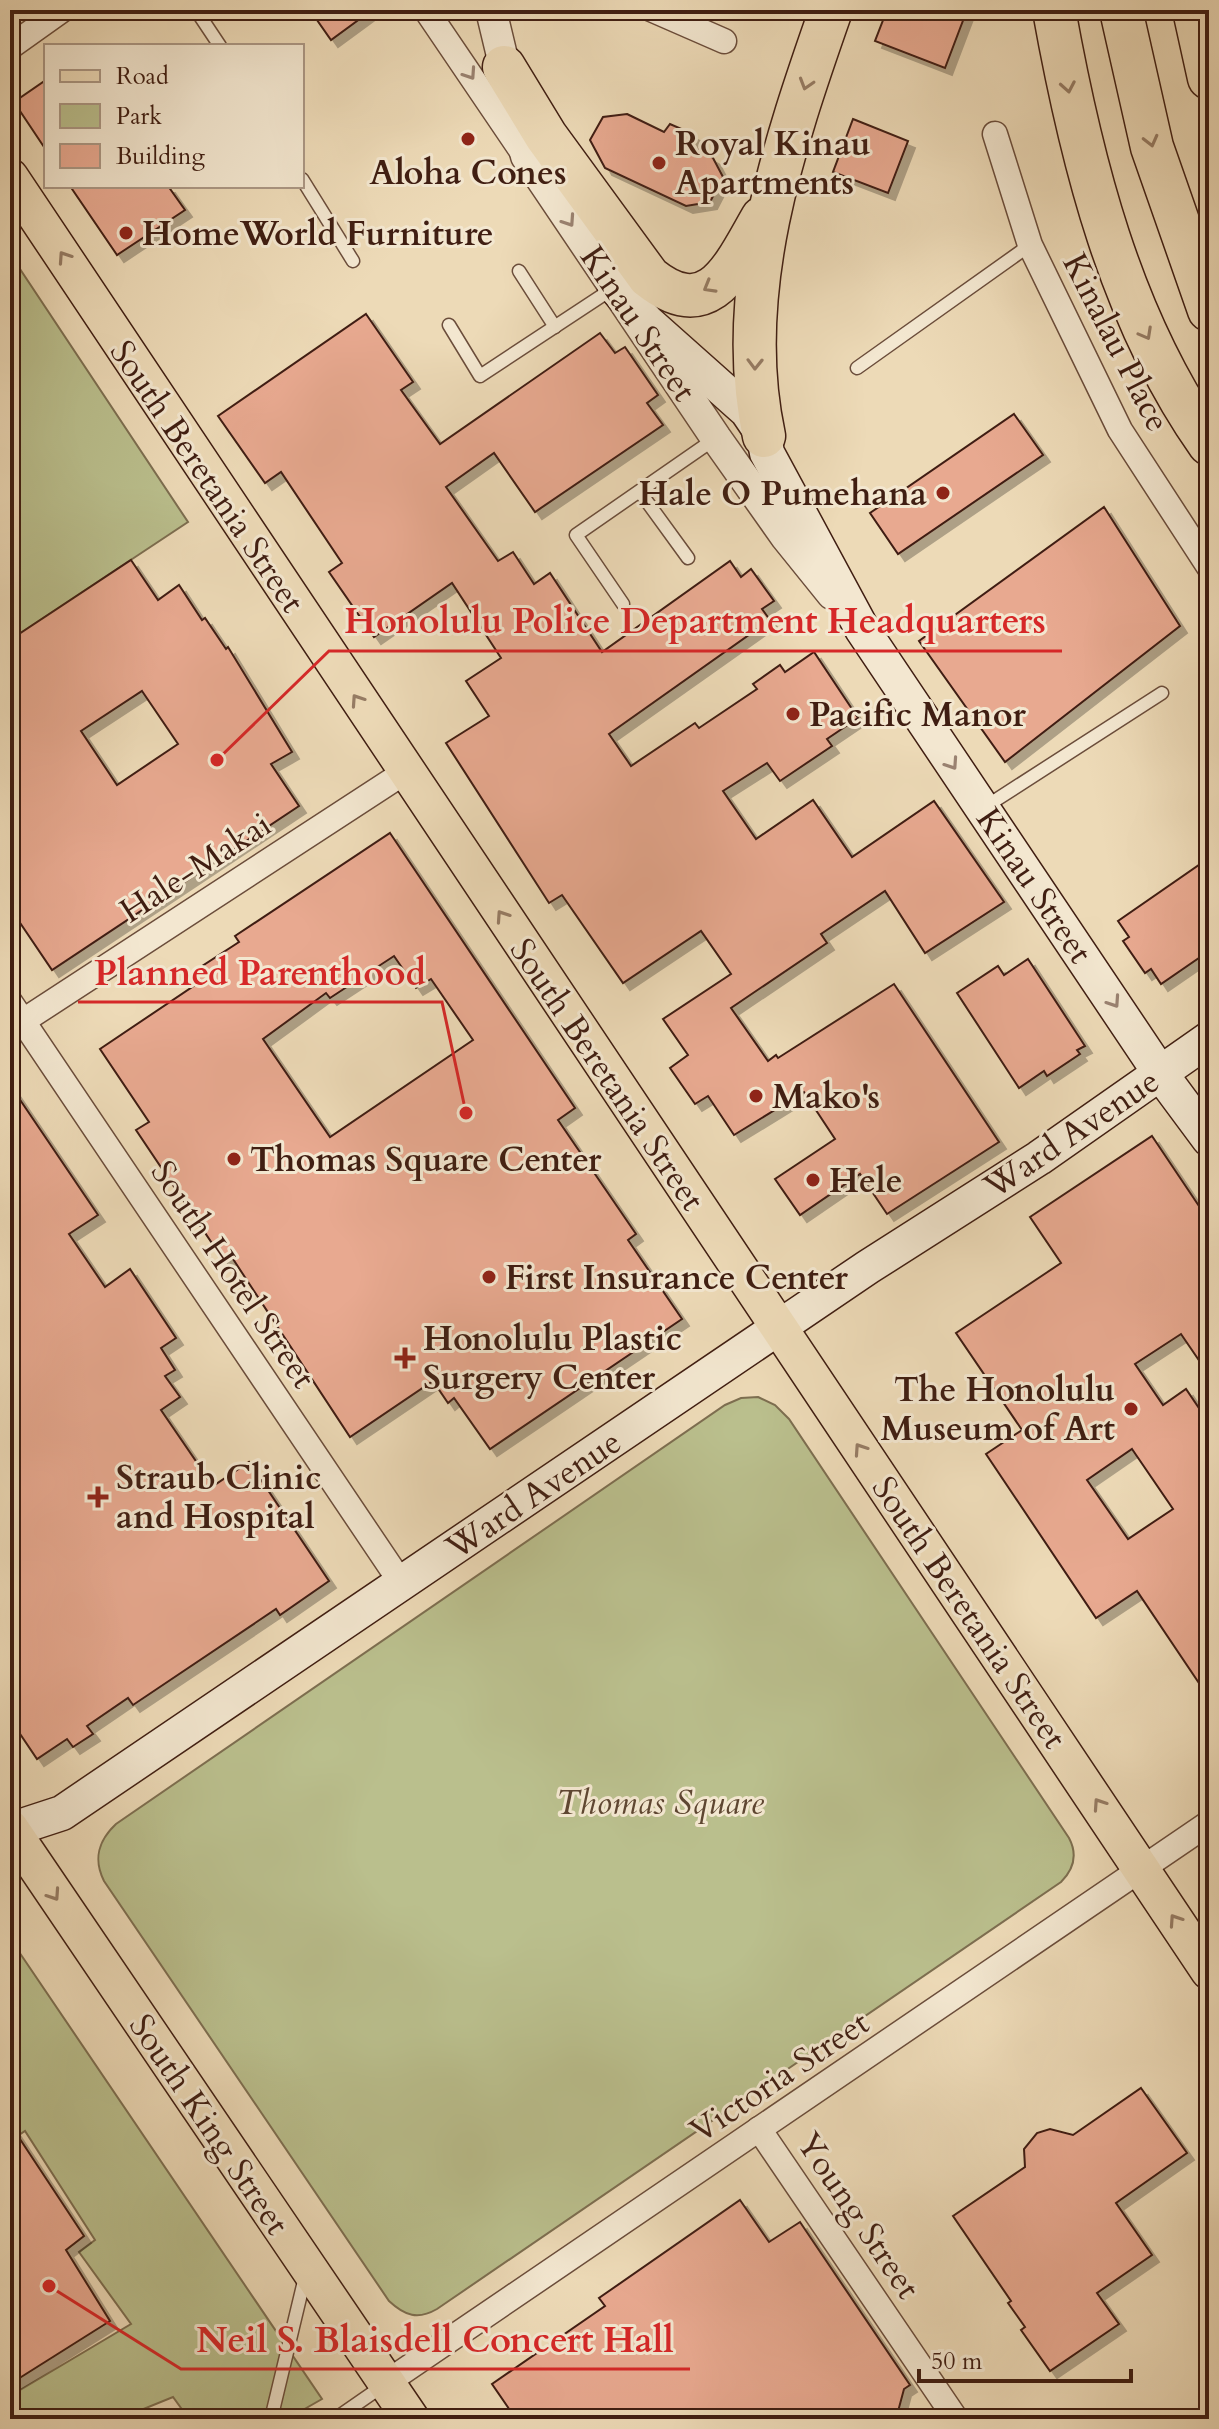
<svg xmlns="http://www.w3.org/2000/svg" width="1219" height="2429" font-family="Cardo,serif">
  <defs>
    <filter id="shadow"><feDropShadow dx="7" dy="7" stdDeviation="0" flood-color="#0004"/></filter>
  </defs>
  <rect width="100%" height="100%" fill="#eddab7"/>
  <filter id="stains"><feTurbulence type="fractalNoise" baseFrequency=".0025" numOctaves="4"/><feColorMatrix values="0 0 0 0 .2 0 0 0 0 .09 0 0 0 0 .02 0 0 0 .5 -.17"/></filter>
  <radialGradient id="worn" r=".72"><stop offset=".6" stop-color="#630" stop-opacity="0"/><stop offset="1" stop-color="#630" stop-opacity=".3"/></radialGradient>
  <g fill="#babf8d" stroke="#7d6e50" stroke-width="2">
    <path d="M10,254L188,522L10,640Z"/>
    <path d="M758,1397L775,1405L789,1419L1069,1838C1078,1855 1074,1869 1061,1882L437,2309C418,2320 405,2316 389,2301L104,1881C93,1859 98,1841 116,1824L725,1405L741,1398Z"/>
    <path d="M13,1943L322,2399L287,2419H189L173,2397L119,2419H10V2396L131,2324L79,2252L95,2240L25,2131L10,2141Z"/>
  </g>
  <g fill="#e8a990" stroke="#401e12" stroke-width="2" fill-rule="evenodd" filter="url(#shadow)">
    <path d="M310,10H372L331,40Z"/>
    <path d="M887,10H967L945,68L875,41Z"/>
    <path d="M46,80V150L14,102Z"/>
    <path d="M627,114L664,132L670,124L693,134L689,144L713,158L723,177L710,202L686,206L605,168L590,140L603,117Z"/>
    <path d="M853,119L908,141L888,193L833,172Z"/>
    <path d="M70,186H168L185,210L117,255Z"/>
    <path d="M366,314L413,382L401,390L440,444L600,333L615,353L625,347L658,395L647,403L663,425L535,512L494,453L446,487L498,561L513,552L534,584L550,573L602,652L730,561L741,577L751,569L774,601L762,609L770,620L609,734L631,766L695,723L699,728L757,689L753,684L780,665L785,672L814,652L858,718L827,739L832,746L780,781L767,763L723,791L756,839L813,800L852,857L934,801L1004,902L925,953L885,891L821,934L827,943L731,1008L768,1061L776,1055L778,1058L894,984L999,1142L887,1214L860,1174L800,1215L775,1179L835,1139L804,1092L734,1135L708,1096L695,1104L670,1068L688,1055L663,1019L731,974L701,931L623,983L562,895L549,903L446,743L489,716L466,681L501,658L452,583L374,637L329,572L342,563L281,472L265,483L218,416Z"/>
    <path d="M1014,414L1043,455L898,554L870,513Z"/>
    <path d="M1104,507L1180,626L1005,762L919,641Z"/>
    <path d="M131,560L158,600L179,585L202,620L205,618L226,649L228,647L292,752L271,764L299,806L52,970L10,908V640ZM142,691L178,744L117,785L81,731Z"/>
    <path d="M390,833L575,1108L558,1120L636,1234L628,1240L682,1319L490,1449L454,1398L448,1403L433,1381L350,1437L231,1256L224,1261L136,1130L149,1122L100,1049L201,981L193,972L239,942L235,936ZM394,956L416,988L431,979L473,1040L330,1137L263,1039L326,993L330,998Z"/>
    <path d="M1209,858V951L1161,984L1151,969L1145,973L1123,941L1129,937L1118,921Z"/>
    <path d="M1028,959L1085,1046L1077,1050L1080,1054L1047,1076L1044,1071L1019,1088L957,993L998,966L1004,975Z"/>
    <path d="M10,1085L98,1215L69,1234L105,1287L130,1269L176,1338L161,1348L175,1370L165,1376L180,1397L161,1410L213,1486L249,1462L329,1581L280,1615L276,1609L133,1705L128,1698L87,1726L93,1734L73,1747L67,1739L37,1759L10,1719Z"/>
    <path d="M1152,1136L1209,1221V1375L1181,1334L1135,1364L1163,1405L1186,1389L1209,1423V1698L1137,1591L1096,1618L986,1454L1022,1430L956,1333L1061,1263L1030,1217ZM1132,1449L1173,1509L1128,1539L1087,1480Z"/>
    <path d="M1141,2088L1187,2153L1116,2203L1152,2255L1097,2293L1119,2324L1050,2371L1021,2330L1025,2327L1008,2303L1011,2301L953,2216L1025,2167L1024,2149L1037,2133L1050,2129L1073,2135Z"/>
    <path d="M10,2124L84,2236L66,2250L110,2321L10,2384Z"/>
    <path d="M740,2200L769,2242L800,2222L910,2385L904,2389L896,2419L866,2415L860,2419H516L492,2384L605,2306L599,2298Z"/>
  </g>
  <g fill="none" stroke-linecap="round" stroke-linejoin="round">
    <defs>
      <g id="service">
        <path d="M196,10L220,46"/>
        <path d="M302,179L353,261"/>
        <path d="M519,271L555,327"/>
        <path d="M449,325L480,376L612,289"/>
        <path d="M857,368L1030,245"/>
        <path d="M640,492L688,558"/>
        <path d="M623,604L576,535L716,438"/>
        <path d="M985,807L1162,693"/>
        <path d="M271,2419L305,2277"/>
        <path d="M335,2419L384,2385"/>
      </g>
      <g id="minor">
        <path d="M426,10L521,150"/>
        <path d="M653,10L724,41"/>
        <path d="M10,47L62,10"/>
        <path d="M995,134L1030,245L1120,430L1209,567"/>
        <path d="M10,1002L402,1584"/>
        <path d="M23,1021L405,772"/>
        <path d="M759,2129L956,2419"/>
        <path d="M386,2383L1209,1823"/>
      </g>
      <path id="tertiary" d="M491,10L526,156L716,438L786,537L832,594"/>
      <g id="secondary">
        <path d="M615,287L647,322L747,411L764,436L767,453L862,629L1160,1073L1209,1139"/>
        <path d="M10,1830L62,1813L868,1267L1039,1158L1209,1039"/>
      </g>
      <g id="primary">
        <path d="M10,177L1209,1971"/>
        <path d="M10,1828L411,2419"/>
      </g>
      <g id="motorway">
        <path d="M1054,10C1081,160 1120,318 1209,444"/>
        <path d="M1121,10L1152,147L1209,310"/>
        <path d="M1194,10L1209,78"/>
        <path d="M504,67L546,136L649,277C710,326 734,266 762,218"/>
        <path d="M764,436C733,293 784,144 831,10"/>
      </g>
    </defs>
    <use href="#service" stroke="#6b4d3b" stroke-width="15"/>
    <use href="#minor" stroke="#6b4d3b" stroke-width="27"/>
    <use href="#tertiary" stroke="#6b4d3b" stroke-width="33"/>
    <use href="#secondary" stroke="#401e12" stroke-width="37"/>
    <use href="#primary" stroke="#401e12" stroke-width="39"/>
    <use href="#motorway" stroke="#401e12" stroke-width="45"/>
    <use href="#service" stroke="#f3e7d0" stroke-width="12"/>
    <use href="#minor" stroke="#f3e7d0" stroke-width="24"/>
    <use href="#tertiary" stroke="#f3e7d0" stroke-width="30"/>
    <use href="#secondary" stroke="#f3e7d0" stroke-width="34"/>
    <use href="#primary" stroke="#eddab7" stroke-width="36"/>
    <use href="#motorway" stroke="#eddab7" stroke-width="42"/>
  </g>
  <defs><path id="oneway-chevron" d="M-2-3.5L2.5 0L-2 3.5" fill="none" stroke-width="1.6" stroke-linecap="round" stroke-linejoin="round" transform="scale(2)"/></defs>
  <g stroke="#9a8271">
    <use href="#oneway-chevron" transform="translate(470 74) rotate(56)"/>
    <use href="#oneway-chevron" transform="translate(569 221) rotate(56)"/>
    <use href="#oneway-chevron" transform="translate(952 764) rotate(56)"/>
    <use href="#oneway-chevron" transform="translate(1114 1002) rotate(56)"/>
  </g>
  <g stroke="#967c64">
    <use href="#oneway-chevron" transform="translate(806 84) rotate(107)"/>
    <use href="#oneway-chevron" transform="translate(1068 87) rotate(80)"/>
    <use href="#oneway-chevron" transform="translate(1151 141) rotate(76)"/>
    <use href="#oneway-chevron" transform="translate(64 257) rotate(-124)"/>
    <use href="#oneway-chevron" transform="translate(709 287) rotate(150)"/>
    <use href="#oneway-chevron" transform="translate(1146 334) rotate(61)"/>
    <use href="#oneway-chevron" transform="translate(755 364) rotate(91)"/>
    <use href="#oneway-chevron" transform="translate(357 700) rotate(-124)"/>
    <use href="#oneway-chevron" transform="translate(502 916) rotate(-124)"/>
    <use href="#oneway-chevron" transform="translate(860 1449) rotate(-124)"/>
    <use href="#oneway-chevron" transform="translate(1099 1804) rotate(-124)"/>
    <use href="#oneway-chevron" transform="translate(54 1895) rotate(56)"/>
    <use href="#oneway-chevron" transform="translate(1175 1920) rotate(-124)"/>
  </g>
  <g fill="#8f2418" stroke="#f3e7d0" stroke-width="3">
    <circle cx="468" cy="139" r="8"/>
    <circle cx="659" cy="163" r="8"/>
    <circle cx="126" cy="233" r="8"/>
    <circle cx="943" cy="493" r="8"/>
    <circle cx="793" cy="714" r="8"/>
    <circle cx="756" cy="1096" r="8"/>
    <circle cx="234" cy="1159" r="8"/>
    <circle cx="813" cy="1180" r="8"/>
    <circle cx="489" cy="1277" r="8"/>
    <path d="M401 1346h8v8h8v8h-8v8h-8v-8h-8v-8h8z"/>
    <circle cx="1131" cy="1409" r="8"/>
    <path d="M94 1485h8v8h8v8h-8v8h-8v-8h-8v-8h8z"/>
  </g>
  <g text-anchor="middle" stroke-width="6" stroke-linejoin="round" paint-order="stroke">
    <g font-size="34" font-weight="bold" fill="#401e12" stroke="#f3e7d0" text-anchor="start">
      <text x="675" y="155">Royal Kinau<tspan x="675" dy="39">Apartments</tspan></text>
      <text x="468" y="184" text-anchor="middle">Aloha Cones</text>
      <text x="142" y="245">HomeWorld Furniture</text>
      <text x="927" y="505" text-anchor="end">Hale O Pumehana</text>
      <text x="809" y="726">Pacific Manor</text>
      <text x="772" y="1108">Mako's</text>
      <text x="250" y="1171">Thomas Square Center</text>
      <text x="829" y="1192">Hele</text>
      <text x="505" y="1289">First Insurance Center</text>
      <text x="423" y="1350">Honolulu Plastic<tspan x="423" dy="39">Surgery Center</tspan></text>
      <text x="1115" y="1401" text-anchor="end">The Honolulu<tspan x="1115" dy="39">Museum of Art</tspan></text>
      <text x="116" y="1489">Straub Clinic<tspan x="116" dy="39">and Hospital</tspan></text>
    </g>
    <g font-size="34" fill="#401e12" stroke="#f3e7d0">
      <text transform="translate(639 323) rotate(56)" y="12">Kinau Street</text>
      <text transform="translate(1117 342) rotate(63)" y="12">Kinalau Place</text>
      <text transform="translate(208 476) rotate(56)" y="12">South Beretania Street</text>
      <text transform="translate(195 867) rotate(-33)" y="12">Hale-Makai</text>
      <text transform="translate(1035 885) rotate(56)" y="12">Kinau Street</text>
      <text transform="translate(608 1074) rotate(56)" y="12">South Beretania Street</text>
      <text transform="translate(1071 1133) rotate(-34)" y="12">Ward Avenue</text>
      <text transform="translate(234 1274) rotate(56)" y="12">South Hotel Street</text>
      <text transform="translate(533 1494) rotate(-34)" y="12">Ward Avenue</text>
      <text transform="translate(970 1612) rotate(56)" y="12">South Beretania Street</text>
      <text transform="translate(779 2076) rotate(-34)" y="12">Victoria Street</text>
      <text transform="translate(210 2124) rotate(56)" y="12">South King Street</text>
      <text transform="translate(859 2215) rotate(56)" y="12">Young Street</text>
    </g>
    <g font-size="34" font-style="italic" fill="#5e4631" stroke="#f3e7d0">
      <text x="660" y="1814">Thomas Square</text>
    </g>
  </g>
  <path fill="none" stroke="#d62828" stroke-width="3" d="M217 760L329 651H1062M466 1113L442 1002H78M49 2286L181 2369H690"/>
  <g fill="#d62828" stroke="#f3e7d0" stroke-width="3">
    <circle cx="217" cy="760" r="8"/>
    <circle cx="466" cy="1113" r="8"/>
    <circle cx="49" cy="2286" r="8"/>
  </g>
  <g font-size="36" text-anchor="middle" font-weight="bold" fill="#d62828" stroke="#f3e7d0" stroke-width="6" stroke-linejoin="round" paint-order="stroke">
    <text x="695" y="633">Honolulu Police Department Headquarters</text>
    <text x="260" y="985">Planned Parenthood</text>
    <text x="435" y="2352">Neil S. Blaisdell Concert Hall</text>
  </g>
  <rect width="1219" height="2429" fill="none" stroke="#eddab7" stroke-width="40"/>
  <rect x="12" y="12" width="1195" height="2405" fill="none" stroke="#401e12" stroke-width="4"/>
  <rect x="20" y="20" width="1179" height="2389" fill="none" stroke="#401e12" stroke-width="2"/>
  <rect x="44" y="44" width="260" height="144" fill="#f3e7d0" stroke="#ab9784" stroke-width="2"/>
  <rect x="60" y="70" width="40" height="12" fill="#eddab7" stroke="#ab9784" stroke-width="2"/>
  <text x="116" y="84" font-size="24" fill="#401e12">Road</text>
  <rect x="60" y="104" width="40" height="24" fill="#babf8d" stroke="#ab9784" stroke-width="2"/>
  <text x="116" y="124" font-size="24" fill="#401e12">Park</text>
  <rect x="60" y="144" width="40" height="24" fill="#e8a990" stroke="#ab9784" stroke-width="2"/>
  <text x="116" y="164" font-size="24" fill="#401e12">Building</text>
  <path d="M919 2369v12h212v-12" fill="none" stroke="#401e12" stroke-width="4"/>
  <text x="931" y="2369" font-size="24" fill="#401e12" stroke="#f3e7d0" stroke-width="6" paint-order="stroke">50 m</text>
  <rect width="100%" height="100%" filter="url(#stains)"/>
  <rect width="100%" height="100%" fill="url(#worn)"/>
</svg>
